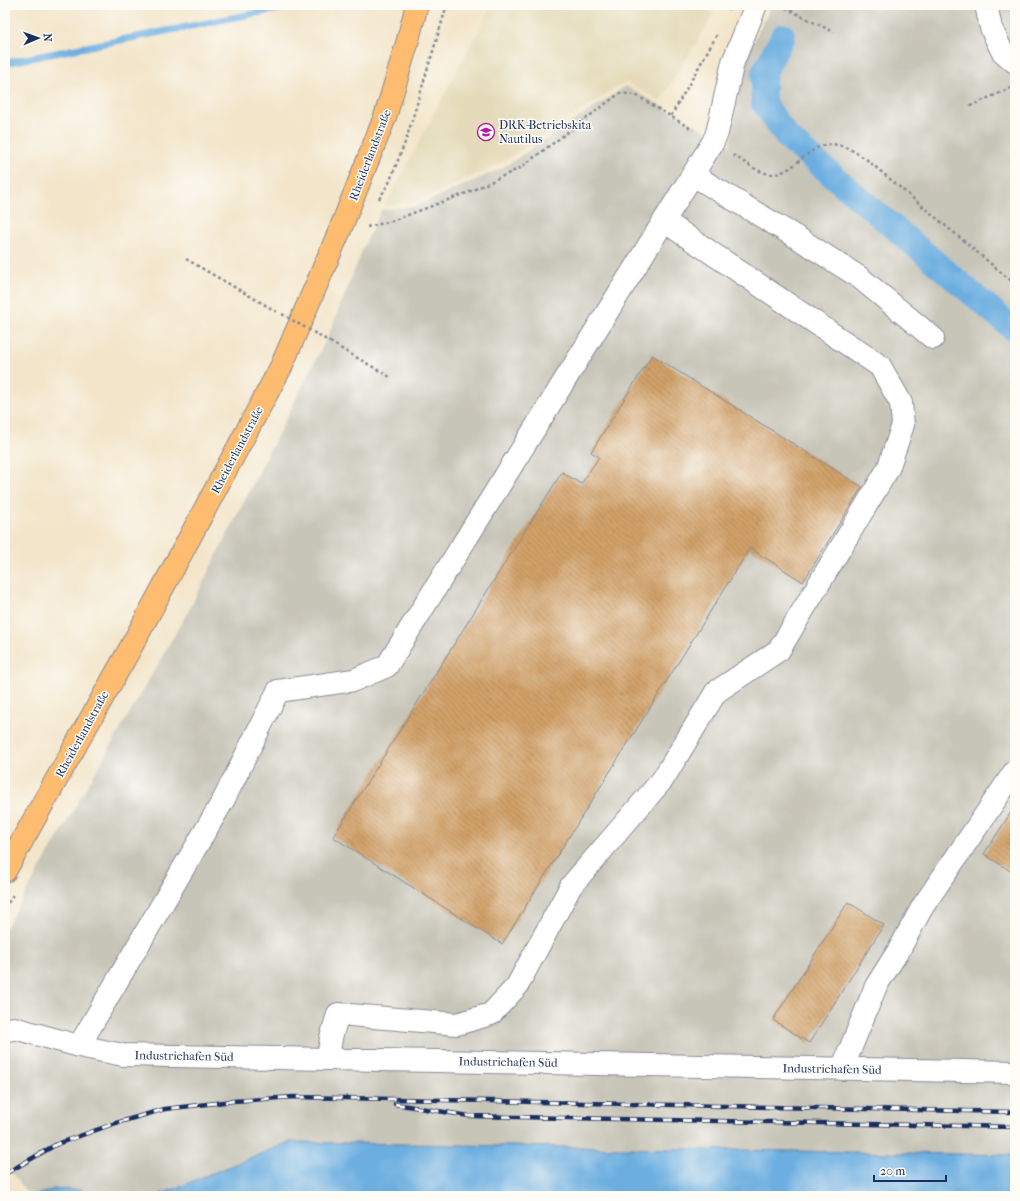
<svg xmlns="http://www.w3.org/2000/svg" width="1020" height="1201" font-family="'IM FELL French Canon',serif">
<defs>
<pattern id="building-back-hatch" width="6" height="6" patternUnits="userSpaceOnUse"><rect width="6" height="6" fill="#d1a068"/><path d="M-1 5l2 2M0 0l6 6M5-1l2 2" fill="none" stroke="#a98359"/></pattern>
</defs>
<rect width="100%" height="100%" fill="#fdfcf7"/>
<filter id="ink" filterUnits="userSpaceOnUse"><feTurbulence type="fractalNoise" baseFrequency=".025" numOctaves="2"/><feDisplacementMap in="SourceGraphic" scale="8" xChannelSelector="R" yChannelSelector="G"/><feConvolveMatrix kernelMatrix="1 2 1 2 8 2 1 2 1" color-interpolation-filters="sRGB"/></filter>
<filter id="wash" filterUnits="userSpaceOnUse"><feTurbulence type="fractalNoise" baseFrequency=".012" numOctaves="4" result="noise"/><feDisplacementMap in="SourceGraphic" scale="16" xChannelSelector="R" yChannelSelector="G"/><feGaussianBlur stdDeviation="0.9" result="paint"/><feColorMatrix in="noise" values="0 0 0 0 0 0 0 0 0 0 0 0 0 0 0 0 0 1.4 0 .05"/><feComposite in="paint" operator="in"/></filter>
<g filter="url(#wash)">
<rect width="100%" height="100%" fill="#f3e5ca"/>
<path fill="#e5dbba" d="M492 5H699L714 14 660 101 625 82 501 163 416 202 385 206Z"/>
<path fill="#c7c5b8" d="M772 5H1015V1155L290 1142 156 1196H95L81 1190 54 1189 34 1196H29L5 1163V929L189 610 329 334 364 246 381 210 416 206 503 168 626 86 730 145 743 62Z"/>
<path fill="#6caee0" stroke="#446e9f" d="M290 1142 1015 1155V1196H156Z
M54 1189 81 1190 95 1196H34Z"/>
<g fill="none" stroke-linecap="round" stroke-linejoin="round">
<path stroke="#6caee0" stroke-width="7" d="M5 63 297 5"/>
<path stroke="#6caee0" stroke-width="25" d="M783 36 764 72 763 102 787 137 1015 330"/>
</g>
<g id="blocks">
<path fill="url(#building-back-hatch)" d="M607 5H619L616 10Z
M652 355 862 487 803 582 750 548 502 944 333 837 562 472 581 484 599 457 591 452Z
M1015 806V874L984 854Z
M848 902 884 925 809 1043 773 1020Z"/>
</g>
</g>
<g filter="url(#ink)">
<use href="#blocks" fill-opacity="0" stroke="#878a94" stroke-width="1"/>
<g fill="none" stroke-linecap="round" stroke-linejoin="round">
<g stroke="#878a94" stroke-width="24">
<path id="minor" d="M986 5 991 28 1002 51 1015 62
M693 175 801 240 859 277 933 338
M5 1031 14 1028 79 1046 123 1055 1015 1072
M79 1046 224 799 278 691 354 680 387 666 713 142 717 133 733 62 756 5
M328 1059 331 1038 338 1014 457 1024 491 1014 517 986 571 886 663 779 716 692 779 650 888 469 903 425 901 403 880 366 664 221
M842 1069 876 986 900 948 923 906 1015 771"/>
</g>
<g stroke="#878a94" stroke-width="24">
<path id="major" d="M5 871 131 647 281 367 340 230 385 117 406 47 417 5"/>
</g>
<path stroke="#878a94" stroke-width="2.5" stroke-dasharray="3 3" stroke-linecap="butt" d="M723 5 730 10
M780 5 815 23 834 32
M970 106 1015 86
M671 116 718 33
M733 155C745 162 760 175 775 174 782 173 789 169 794 165 800 160 806 155 812 151 831 137 848 147 866 159L1015 284
M379 199 389 183 406 140 447 5
M367 227 392 221 469 192 520 168 620 93 636 95 693 130
M186 259 279 313
M330 342 390 377
M5 908 14 893"/>
<use href="#minor" stroke="#fff" stroke-width="22"/>
<use href="#major" stroke="#fdbc70" stroke-width="22"/>
<g stroke="#1b2f5e" stroke-width="4.5">
<path id="rail" d="M395 1104 469 1116 1015 1127
M5 1174 57 1144 116 1123 165 1109 233 1101 294 1097 1015 1112"/>
</g>
<use href="#rail" stroke="#fdfcf7" stroke-width="3" stroke-dasharray="9" stroke-linecap="butt"/>
<path stroke="#878a94" stroke-width="2.5" stroke-dasharray="3 3" stroke-linecap="butt" d="M282 314 330 342"/>
</g>
</g>
<defs>
<g id="school-ring" transform="scale(0.9)"><circle r="9.5" fill="#fdfcf7" stroke="#b5179e" stroke-width="1.5"/><path d="M0-5L7-2L0 1L-7-2ZM-4 1L0 2.5L4 1V4Q0 6-4 4Z" fill="#b5179e"/></g>
</defs>
<g fill-rule="evenodd">
<use href="#school-ring" x="486" y="132"/>
</g>
<g text-anchor="middle" dominant-baseline="central" stroke-width="3" stroke-linejoin="round" paint-order="stroke">
<g font-size="12" fill="#1b2f5e" stroke="#fdfcf7" text-anchor="start">
<text x="499" y="125">DRK-Betriebskita<tspan x="499" dy="14">Nautilus</tspan></text>
</g>
<g font-size="12" fill="#1b2f5e" stroke="#fdfcf7">
<text transform="translate(370 155) rotate(-69)">Rheiderlandstraße</text>
<text transform="translate(237 450) rotate(-62)">Rheiderlandstraße</text>
<text transform="translate(82 734) rotate(-61)">Rheiderlandstraße</text>
<text transform="translate(184 1056) rotate(1)">Industriehafen Süd</text>
<text transform="translate(508 1062) rotate(1)">Industriehafen Süd</text>
<text transform="translate(832 1069) rotate(1)">Industriehafen Süd</text>
</g>
</g>
<rect width="1020" height="1201" fill="none" stroke="#fdfcf7" stroke-width="20"/>
<g transform="translate(38 38) rotate(88)" stroke="#fdfcf7" stroke-width="3" paint-order="stroke">
<path d="M0-3L7 15L0 10L-7 15Z" fill="#1b2f5e"/>
<text y="-6" font-size="11" font-weight="bold" text-anchor="middle" fill="#1b2f5e">N</text>
</g>
<path d="M874 1175v6h72v-6" fill="none" stroke="#1b2f5e" stroke-width="2"/>
<text x="880" y="1175" font-size="12" fill="#1b2f5e" stroke="#fdfcf7" stroke-width="3" paint-order="stroke">20 m</text>
</svg>
